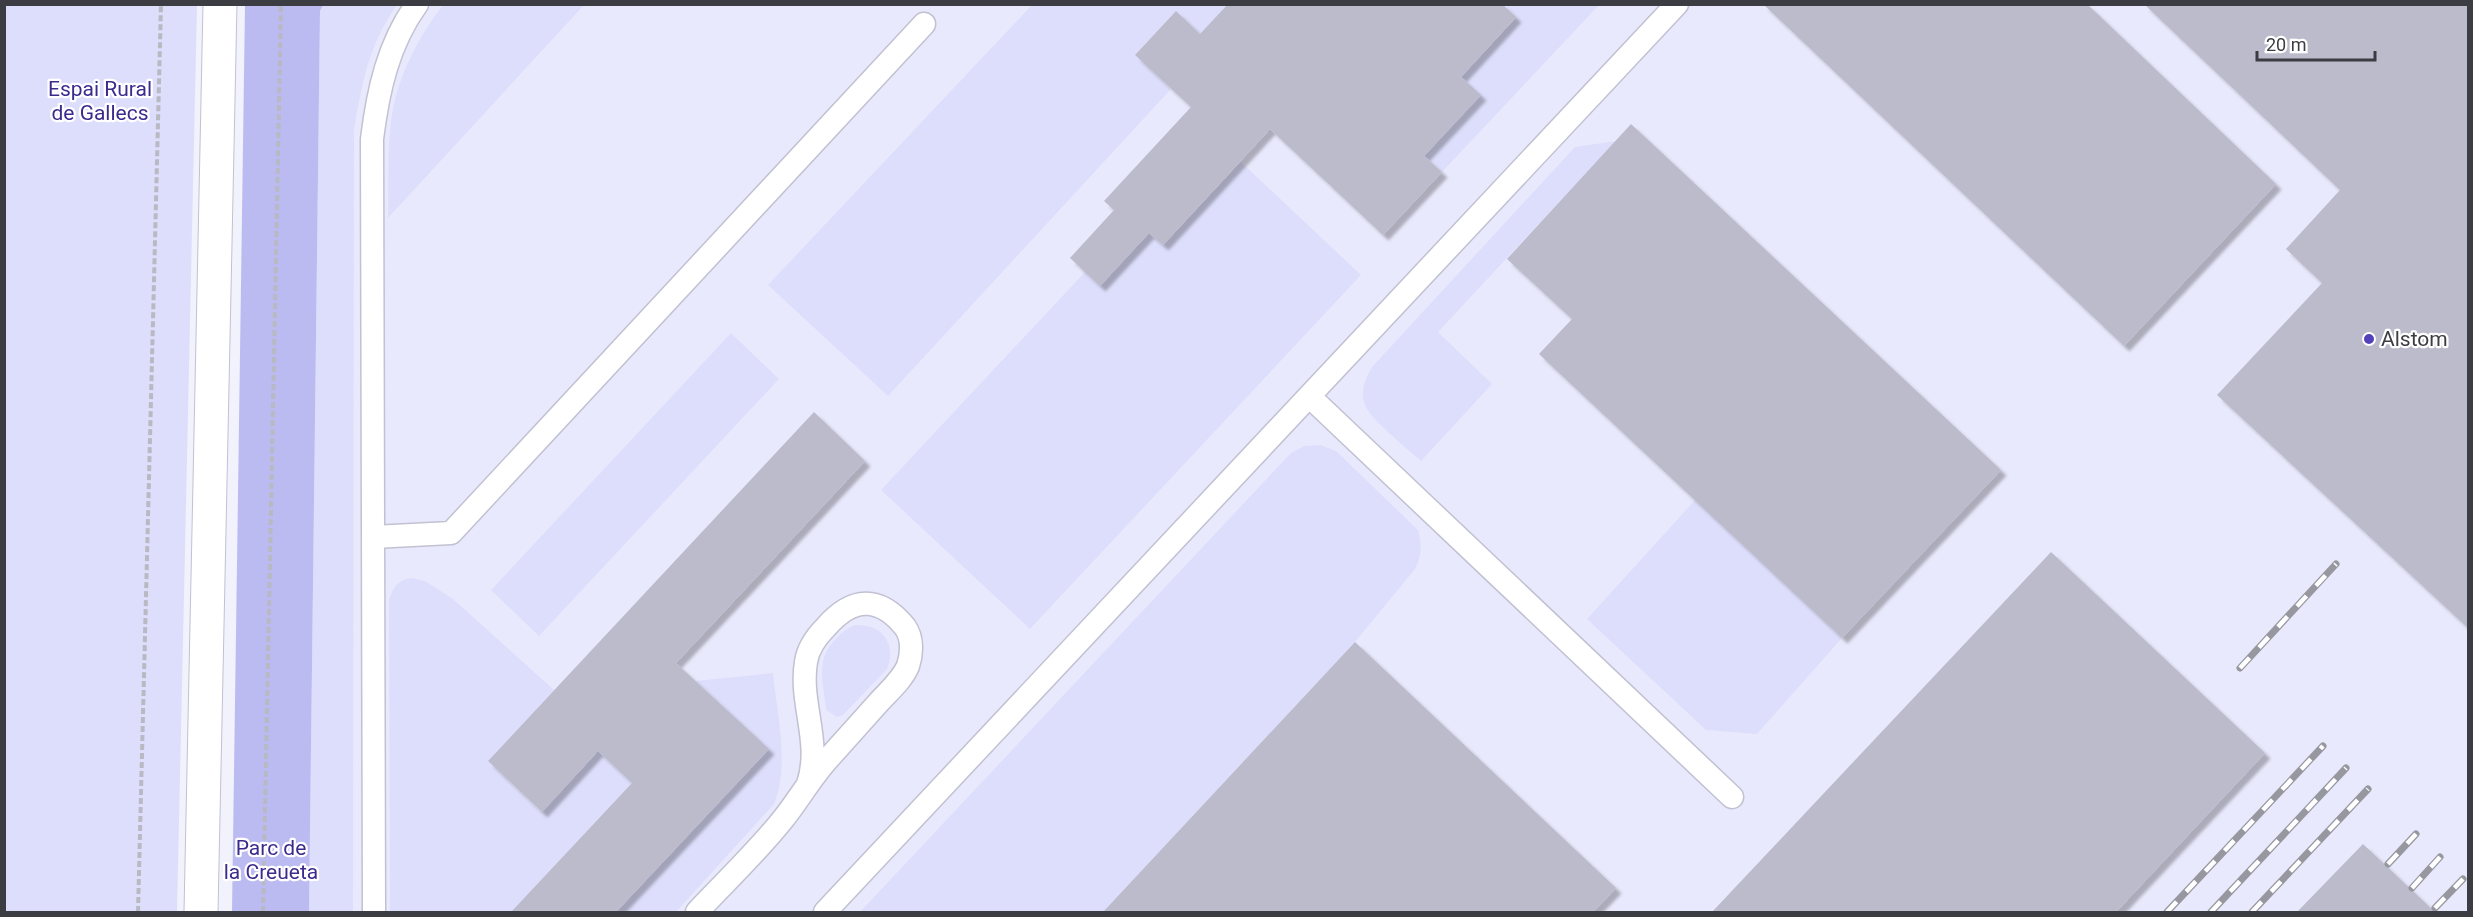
<svg xmlns="http://www.w3.org/2000/svg" width="2473" height="917" font-family="Roboto,sans-serif">
<defs>
<filter id="shadow"><feDropShadow dx="5.5" dy="5.5" stdDeviation="1.5" flood-color="#0004"/></filter>
</defs>
<rect width="100%" height="100%" fill="#f1f2fc"/>
<path fill="#e9e9fd" d="M323 5H2468V912H309Z"/>
<path fill="#dddefb" d="M5 4 197 5 177 912H5Z
M444 4 584 5 388 218C389 186 387 153 391 121 397 78 417 38 444 4Z
M323 5H397C369 44 362 83 354 130L353 912H309L320 11Z
M1032 5H1228L1200 34 1175 12 1135 55 1171 89 888 396 768 285Z
M1502 5H1599L1442 172 1424 156 1480 95 1461 77 1516 18Z
M1616 141 1438 332 1492 384 1421 461C1410 452 1399 442 1388 432 1364 410 1354 398 1372 367L1575 147Z
M1241 162 1361 275 1030 629 881 490 1085 272 1149 233 1163 245Z
M731 333 779 379 539 636 491 590Z
M1320 445 1336 451 1418 530C1422 546 1422 554 1415 569L1355 642 1103 912H860L1291 453 1304 446Z
M1696 499 1842 638 1757 734 1706 730 1587 619Z
M411 578 425 581 453 599 554 690 488 761 541 812 598 751 632 783 511 912H390L389 600C393 588 397 580 411 578Z
M855 625C882 624 897 643 887 669L843 715 837 717 826 710C824 684 815 663 833 642 840 634 845 629 855 625Z
M773 673C777 714 790 766 774 804L676 912H616L768 749 696 681Z"/>
<path fill="#bbbbf1" d="M245 5H323L320 11 309 912H232Z"/>
<path fill="#bbc" filter="url(#shadow)" d="M1228 4H1502L1516 17 1461 77 1481 95 1424 156 1442 172 1383 235 1270 129 1163 245 1149 233 1100 286 1070 258 1114 210 1104 201 1191 107 1135 55 1176 11 1200 34Z
M1763 4H2087L2276 184 2124 346Z
M2144 4H2468V628L2217 395 2322 283 2286 249 2340 190Z
M1631 124 2001 470 1842 638 1539 354 1572 319 1507 259Z
M814 412 865 461 676 663 769 749 616 912H511L632 783 598 751 542 812 488 761Z
M2051 552 2265 753 2116 912H1712Z
M1355 642 1616 888 1593 912H1103Z
M2363 844 2435 912H2297Z"/>
<g fill="none" stroke-linecap="round" stroke-linejoin="round">
<g stroke="#c1c1d2" stroke-width="25">
<path id="lane" d="M1309 396 1732 797
M373 537 451 533 924 24
M374 912 372 139C378 91 388 44 417 4
M697 912C726 881 758 851 784 818 799 799 811 778 827 760 845 740 862 721 879 702 889 691 902 680 908 666 912 654 913 638 905 627 879 595 852 597 826 627 816 637 808 648 806 662 799 703 822 742 808 784
M825 912 1677 4"/>
</g>
<g stroke="#c1c1d2" stroke-width="35">
<path id="secondary" d="M201 912 220 4"/>
</g>
<path stroke="#b8b9c2" stroke-width="4" stroke-dasharray="6 3" stroke-linecap="butt" d="M138 912 161 4
M263 912 281 4"/>
<use href="#lane" stroke="#fff" stroke-width="22"/>
<use href="#secondary" stroke="#fff" stroke-width="33"/>
<g stroke="#96979f" stroke-width="7">
<path id="rail" d="M2240 668 2336 564
M2388 864 2416 834
M2412 888 2440 857
M2435 908 2463 879
M2167 912 2323 746
M2211 912 2346 768
M2252 912 2368 789"/>
</g>
<use href="#rail" stroke="#fff" stroke-width="4.5" stroke-dasharray="14" stroke-linecap="butt"/>
</g>
<circle fill="#5441b9" stroke="#fff" stroke-width="2" cx="2369" cy="339" r="6"/>
<g text-anchor="middle" dominant-baseline="central" stroke-width="4.5" stroke-linejoin="round" paint-order="stroke">
<g font-size="21" fill="#3c2b8d" stroke="#fff">
<text x="100" y="89">Espai Rural<tspan x="100" dy="24">de Gallecs</tspan></text>
<text x="271" y="848">Parc de<tspan x="271" dy="24">la Creueta</tspan></text>
</g>
<g font-size="21" fill="#3c3c43" stroke="#fff" text-anchor="start">
<text x="2381" y="339">Alstom</text>
</g>
</g>
<rect width="2473" height="917" fill="none" stroke="#3c3c43" stroke-width="12"/>
<path d="M2257 51v9h118v-9" fill="none" stroke="#3c3c43" stroke-width="3"/>
<text x="2266" y="51" font-size="18" fill="#3c3c43" stroke="#ffffff" stroke-width="4.5" paint-order="stroke">20 m</text>
</svg>
